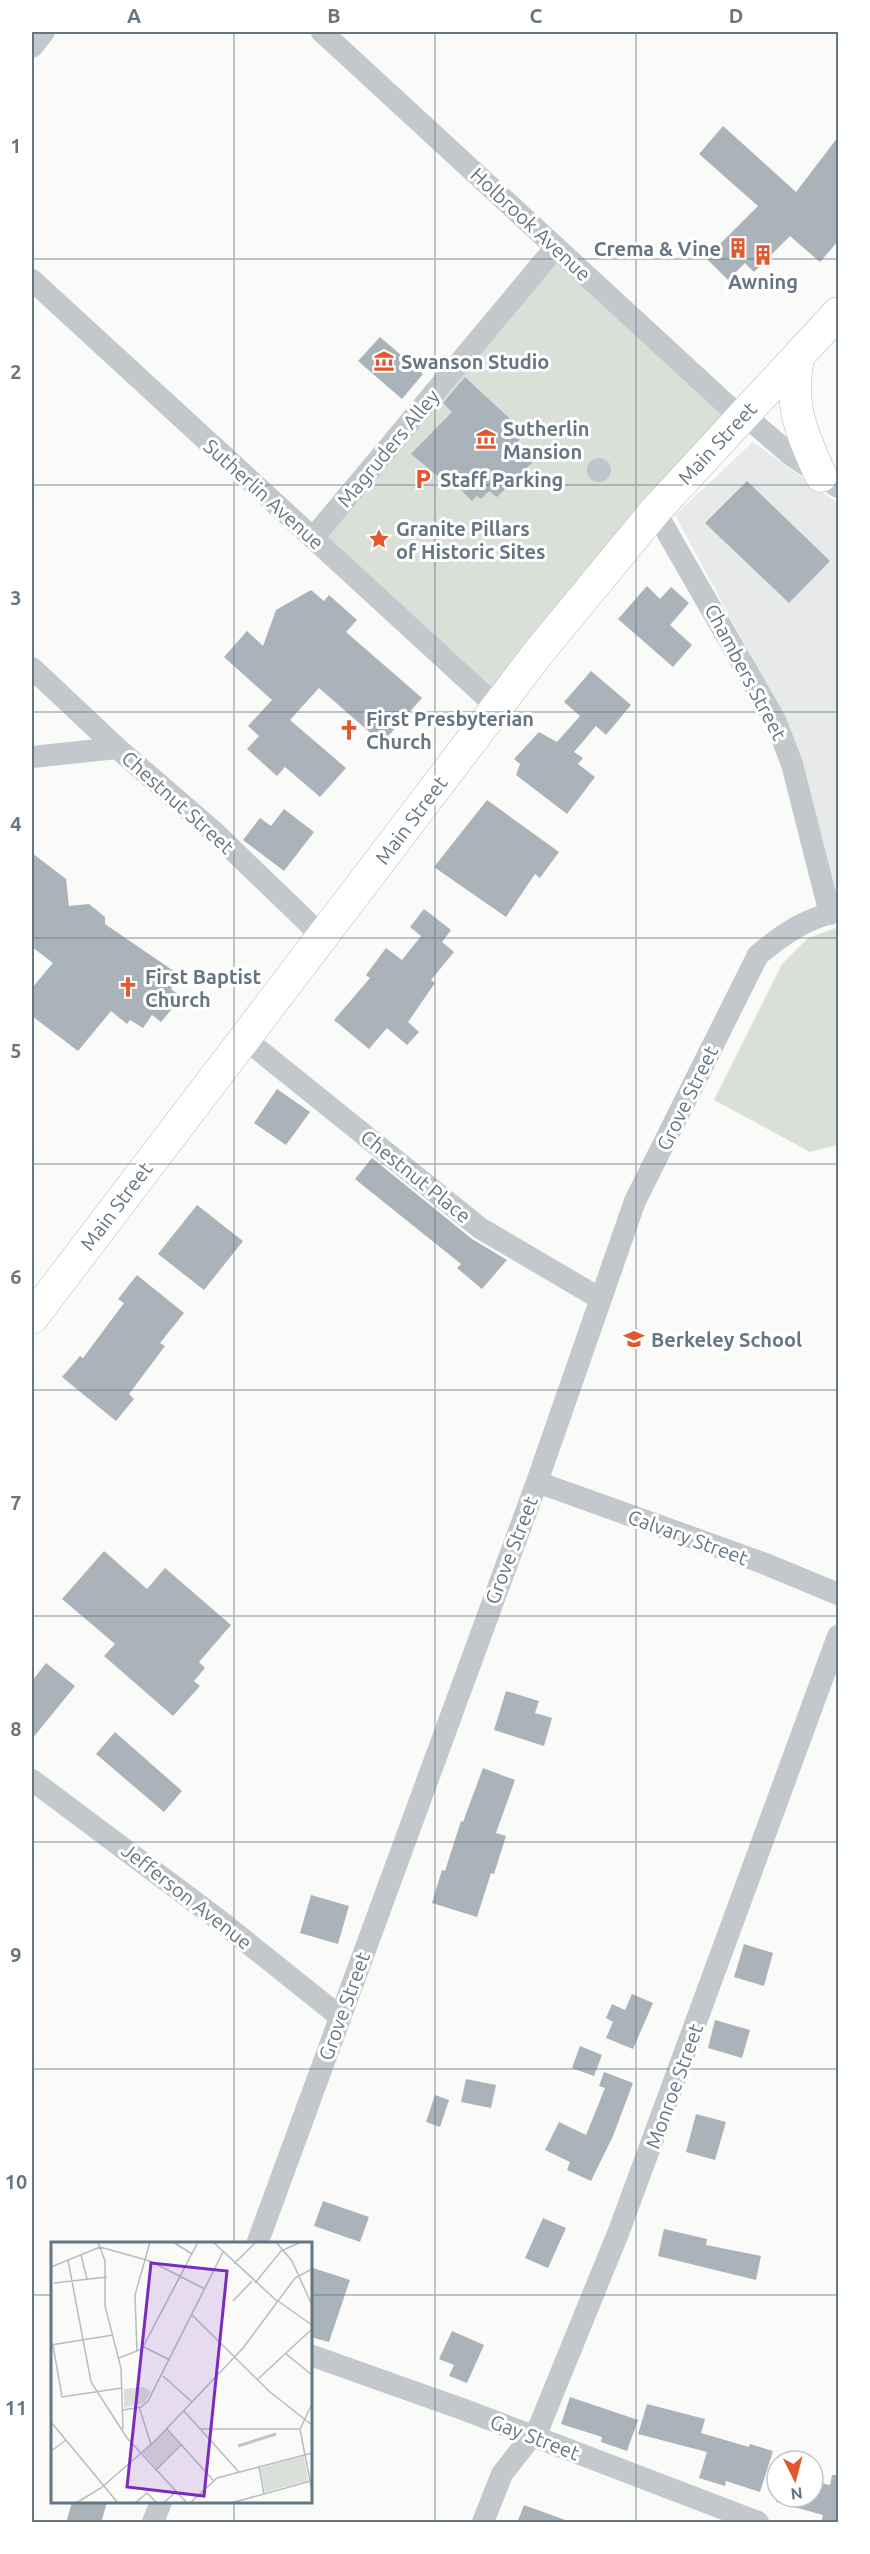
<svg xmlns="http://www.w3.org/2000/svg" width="870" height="2554" font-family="Ubuntu,sans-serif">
<rect width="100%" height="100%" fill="#fafaf8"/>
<path fill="#e8e9e9" d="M753 442 838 503V904L750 654 675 515Z"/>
<path fill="#dadfd7" d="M556 247 740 417 497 707 313 538Z
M838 927V1145L810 1152 714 1100 782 964 808 938Z"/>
<path fill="#bbc7cb" d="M587 470a12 12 0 1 1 24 0a12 12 0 1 1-24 0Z"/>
<path fill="#aab3b9" d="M723 126 796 192 838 137V241L820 262 790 236 754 272 745 263 728 280 706 258 758 206 699 154Z
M380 337 423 374 402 399 358 361Z
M465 377 525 433 515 445 533 462 497 497 489 491 481 499 477 496 472 501 451 480 447 484 411 454 452 412 443 403Z
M747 481 830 561 789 603 705 523Z
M647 586 660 599 671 587 689 603 670 625 692 645 673 667 618 619Z
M311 590 324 601 329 595 357 620 346 632 422 698 382 743 319 688 290 720 346 768 320 797 285 767 277 776 247 749 259 736 248 726 272 700 224 657 247 631 263 646 276 610Z
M591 671 631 705 606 735 596 726 574 752 583 758 578 764 595 777 567 814 516 775 520 764 514 759 539 732 557 742 580 716 564 702Z
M487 800 559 852 540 878 535 874 506 917 434 867Z
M284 809 314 832 284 871 243 840 260 818 271 826Z
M32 853 66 879 69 906 89 904 105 917V924L181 976 171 989 182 997 161 1022 152 1015 143 1028 130 1020 127 1024 111 1011 78 1051 32 1016V988L53 963 32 947Z
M424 909 451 930 442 942 454 952 431 980 435 983 408 1022 419 1032 407 1045 387 1028 369 1049 334 1020 370 978 366 975 386 948 402 960 421 936 410 927Z
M277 1089 310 1112 286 1145 254 1123Z
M372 1158 472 1239 507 1260 482 1289 457 1268 461 1264 355 1179Z
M197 1205 243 1241 204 1290 158 1254Z
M137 1275 184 1313 160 1343 165 1346 129 1394 134 1399 116 1421 62 1377 80 1356 83 1358 124 1303 118 1299Z
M104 1551 147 1589 165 1568 231 1625 199 1662 205 1668 194 1681 200 1686 173 1716 104 1656 115 1644 62 1599Z
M46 1663 75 1686 32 1739V1681Z
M506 1691 539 1701 535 1713 552 1718 544 1746 494 1730Z
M115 1732 182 1791 164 1812 96 1754Z
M483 1768 515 1780 496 1833 506 1836 494 1874 491 1873 477 1917 432 1903 442 1870 445 1871 461 1821 463 1822Z
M311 1895 349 1906 338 1944 300 1933Z
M744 1944 773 1953 764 1986 734 1977Z
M632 1994 653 2003 633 2049 606 2038 613 2022 606 2018 612 2004 625 2010Z
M715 2020 750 2030 742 2058 708 2048Z
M580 2046 602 2055 594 2076 572 2068Z
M604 2072 633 2083 613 2136 591 2181 567 2170 570 2162 545 2150 559 2122 586 2135 605 2088 599 2086Z
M466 2079 496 2085 491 2108 461 2102Z
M435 2095 449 2100 440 2127 426 2122Z
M696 2114 726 2122 715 2160 686 2152Z
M323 2201 369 2217 360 2242 314 2226Z
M543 2218 566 2228 548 2268 525 2258Z
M664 2229 707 2239 706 2245 761 2256 756 2280 658 2256Z
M310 2267 350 2280 329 2342 310 2337Z
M452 2331 484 2345 467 2383 449 2376 454 2365 439 2359Z
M570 2397 638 2420 627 2451 601 2442 602 2437 561 2424Z
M647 2404 705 2419 701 2433 749 2447 750 2444 773 2451 760 2492 726 2481 725 2486 699 2478 707 2452 638 2434Z
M832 2475H838V2523H821L823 2515 776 2502 777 2497H813V2481L830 2485Z
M72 2502H107L101 2523H66Z
M524 2505 568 2521V2523H517Z"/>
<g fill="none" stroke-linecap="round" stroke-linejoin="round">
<g stroke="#b3babf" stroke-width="33">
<path id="secondary" d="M798 357C789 407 801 431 821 476
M32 1318 538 653 655 511 838 313"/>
</g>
<path stroke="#c3c8cc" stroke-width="22" d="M322 32 740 417 756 425 791 455 838 487
M32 47 44 32
M32 280 497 707
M655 511 775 720 792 764 830 914
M313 538 556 247
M32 668 117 748 212 830 323 937
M32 757 117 748
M244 1038 480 1228 599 1298
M537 1482 763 1563 838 1594
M32 1780 219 1920 339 2016
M257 2244 537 1482 635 1201 758 955C782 935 807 917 838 912
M310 2355 465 2410 758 2522
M153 2522 161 2502
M483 2522 502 2474 539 2427 619 2231 838 1636"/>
<use href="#secondary" stroke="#fff" stroke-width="32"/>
</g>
<path fill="none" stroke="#657683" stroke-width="1.5" stroke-opacity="0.55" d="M234 32V2244M435 32V2522M636 32V2522M32 259H838M32 485H838M32 712H838M32 938H838M32 1164H838M32 1390H838M32 1616H838M32 1842H838M32 2069H838M32 2295H52M310 2295H838M234 2502V2522"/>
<defs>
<g id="building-bare" transform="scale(1.62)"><path d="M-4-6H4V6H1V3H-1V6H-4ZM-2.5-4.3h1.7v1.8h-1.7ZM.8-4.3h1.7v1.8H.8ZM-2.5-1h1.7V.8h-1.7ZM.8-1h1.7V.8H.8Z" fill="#e4572e" stroke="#fff" stroke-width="2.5" paint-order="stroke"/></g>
<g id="museum-bare" transform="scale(1.62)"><path d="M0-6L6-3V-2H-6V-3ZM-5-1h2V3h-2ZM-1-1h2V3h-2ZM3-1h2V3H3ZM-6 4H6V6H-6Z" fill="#e4572e" stroke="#fff" stroke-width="2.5" paint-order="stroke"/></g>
<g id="parking-bare" transform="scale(1.62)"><path d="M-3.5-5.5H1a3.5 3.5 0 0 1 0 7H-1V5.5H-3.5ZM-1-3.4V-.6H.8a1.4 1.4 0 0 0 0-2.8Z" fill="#e4572e" stroke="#fff" stroke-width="2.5" paint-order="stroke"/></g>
<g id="sight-bare" transform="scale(1.62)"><path d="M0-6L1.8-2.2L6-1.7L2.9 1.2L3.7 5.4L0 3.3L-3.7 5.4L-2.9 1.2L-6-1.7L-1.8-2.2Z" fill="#e4572e" stroke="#fff" stroke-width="2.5" paint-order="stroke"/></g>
<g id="church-bare" transform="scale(1.62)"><path d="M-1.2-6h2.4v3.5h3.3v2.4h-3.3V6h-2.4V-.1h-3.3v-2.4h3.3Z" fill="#e4572e" stroke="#fff" stroke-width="2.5" paint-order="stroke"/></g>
<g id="school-bare" transform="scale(1.62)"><path d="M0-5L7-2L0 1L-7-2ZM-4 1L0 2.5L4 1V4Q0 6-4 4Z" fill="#e4572e" stroke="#fff" stroke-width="2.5" paint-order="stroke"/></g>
</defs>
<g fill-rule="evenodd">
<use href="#building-bare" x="738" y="248"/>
<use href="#building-bare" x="763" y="255"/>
<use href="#museum-bare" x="384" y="361"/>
<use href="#museum-bare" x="486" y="439"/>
<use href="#parking-bare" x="423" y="479"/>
<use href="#sight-bare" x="379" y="539"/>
<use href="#church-bare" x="349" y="730"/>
<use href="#church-bare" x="128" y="987"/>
<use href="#school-bare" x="634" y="1339"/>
</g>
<g text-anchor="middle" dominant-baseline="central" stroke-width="6" stroke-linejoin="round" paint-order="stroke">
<g font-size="20" fill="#657683" stroke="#fff">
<text transform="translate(531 224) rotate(43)">Holbrook Avenue</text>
<text transform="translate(717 443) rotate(-47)">Main Street</text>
<text transform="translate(388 448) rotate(-50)">Magruders Alley</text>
<text transform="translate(264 494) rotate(42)">Sutherlin Avenue</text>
<text transform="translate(746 672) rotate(62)">Chambers Street</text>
<text transform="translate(178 802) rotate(42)">Chestnut Street</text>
<text transform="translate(411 820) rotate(-53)">Main Street</text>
<text transform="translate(687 1098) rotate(-64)">Grove Street</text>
<text transform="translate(416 1176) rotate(39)">Chestnut Place</text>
<text transform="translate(116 1206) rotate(-53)">Main Street</text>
<text transform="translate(688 1537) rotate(20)">Calvary Street</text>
<text transform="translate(511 1550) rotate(-69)">Grove Street</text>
<text transform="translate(187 1896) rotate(38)">Jefferson Avenue</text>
<text transform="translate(344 2006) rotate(-70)">Grove Street</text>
<text transform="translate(674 2086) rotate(-70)">Monroe Street</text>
<text transform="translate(535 2437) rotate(21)">Gay Street</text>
</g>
<g font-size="20" font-weight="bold" fill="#657683" stroke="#fff" text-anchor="start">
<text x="721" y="248" text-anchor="end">Crema &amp; Vine</text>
<text x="763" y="281" text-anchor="middle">Awning</text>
<text x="401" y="361">Swanson Studio</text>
<text x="503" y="428">Sutherlin<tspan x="503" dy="23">Mansion</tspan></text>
<text x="440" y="479">Staff Parking</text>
<text x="396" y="528">Granite Pillars<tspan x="396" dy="23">of Historic Sites</tspan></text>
<text x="366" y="718">First Presbyterian<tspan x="366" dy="23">Church</tspan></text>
<text x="145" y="976">First Baptist<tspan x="145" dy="23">Church</tspan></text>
<text x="651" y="1339">Berkeley School</text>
</g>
</g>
<g transform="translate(51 2242)">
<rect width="261" height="261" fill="#fafaf8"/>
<path d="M92 145 100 150 93 161 73 166V147ZM115 187 130 203 106 227 91 210ZM253 214 257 239 214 250 209 226Z" fill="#dadfd7"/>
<path fill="none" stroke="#bbc7cb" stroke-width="3" d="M187 204 225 192"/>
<path fill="none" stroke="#b5bdc2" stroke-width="1.5" d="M47 0 54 19V64L70 126 72 187M122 0 141 12M162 0 226 59M225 0 241 19 261 63M30 13 36 37M17 18 40 140 76 196 136 261M183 22 205 0M0 25 49 5 99 19 154 47M0 30V68M3 41 56 35M204 41 230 9 250 0M182 59 201 39M227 59 261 83M141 73 219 150 261 183M0 103 62 93M2 103 11 155 71 146M93 105 119 118M86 109 84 53 99 0M234 111 261 133M68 116 91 107 147 0M112 134 141 160M207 137 261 87M261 162 249 187 261 249M88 165 100 202M72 168 90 165 97 159 172 10M133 169 188 230M0 180 67 261M116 187 162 238M149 187H249M0 209 15 198M208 225 213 252M106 227 130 203M25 261 50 246 105 198 192 106 244 36 261 27M84 261 96 251 106 261M112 261 126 249M139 261 166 236 261 211M180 261 260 239"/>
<path fill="#7b2cbf" fill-opacity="0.15" stroke="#7b2cbf" stroke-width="3" d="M100 21 176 29 153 254 76 245Z"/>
<rect width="261" height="261" fill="none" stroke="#657683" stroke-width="3"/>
</g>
<rect width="870" height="2554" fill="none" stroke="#ffffff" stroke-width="66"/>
<g transform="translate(795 2479) rotate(174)"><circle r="28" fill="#ffffff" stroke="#c1c8cd" stroke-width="1.5"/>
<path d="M0-4.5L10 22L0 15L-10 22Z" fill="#e4572e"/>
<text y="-9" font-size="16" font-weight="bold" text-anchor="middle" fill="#657683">N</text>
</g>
<rect x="33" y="33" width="804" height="2488" fill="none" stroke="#657683" stroke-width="2"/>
<g font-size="20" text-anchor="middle" font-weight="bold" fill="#657683">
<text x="134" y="23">A</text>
<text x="334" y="23">B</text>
<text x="536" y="23">C</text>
<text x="736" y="23">D</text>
<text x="16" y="153">1</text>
<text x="16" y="379">2</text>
<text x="16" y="605">3</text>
<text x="16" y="831">4</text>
<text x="16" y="1058">5</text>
<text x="16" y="1284">6</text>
<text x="16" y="1510">7</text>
<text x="16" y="1736">8</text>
<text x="16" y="1962">9</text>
<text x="16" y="2189">10</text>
<text x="16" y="2415">11</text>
</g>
</svg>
